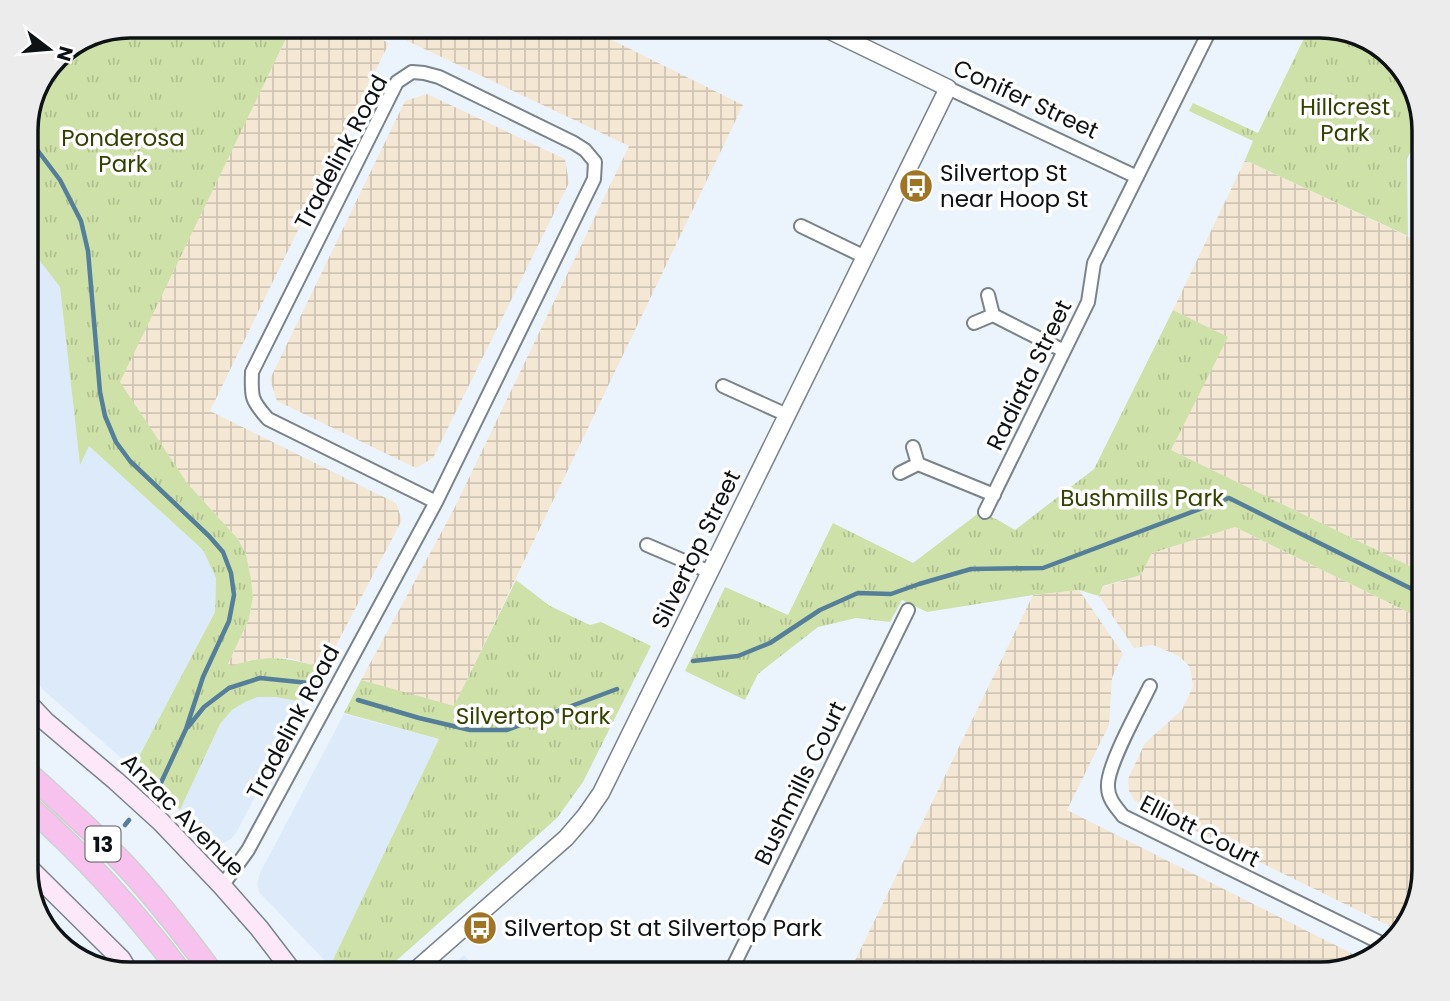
<svg xmlns="http://www.w3.org/2000/svg" width="1450" height="1001" font-family="Poppins,sans-serif">
<defs>
<pattern id="industrial-grid" width="8" height="8" patternUnits="userSpaceOnUse" patternTransform="scale(1.75)"><rect width="8" height="8" fill="#f4e7d3"/><path d="M0 4h8M4 0v8" fill="none" stroke="#d0c5b4"/></pattern>
<pattern id="grass-tufts" width="24" height="20" patternUnits="userSpaceOnUse" patternTransform="scale(1.75)"><rect width="24" height="20" fill="#cee1a8"/><path d="M3 7l-1-3M5 7V3M7 7l1-3M15 17l-1-3M17 17v-4M19 17l1-3" fill="none" stroke="#b0c090"/></pattern>
</defs>
<rect width="100%" height="100%" fill="#ebf4fd"/>
<path fill="#dceafa" d="M26 243 60 287 80 464 89 446 203 550 216 578 215 612 133 768 43 690 26 664Z
M258 697H276L297 701 307 699 236 833 231 839 224 843 217 842 180 810 220 724 232 710 245 702Z
M344 714 439 739 330 966 259 892 257 884 260 873Z
M36 909 91 962 72 957 40 922Z
M464 955 481 975H441Z"/>
<path fill="url(#industrial-grid)" d="M292 26H353L389 43 210 411 396 503 402 520 324 668 288 658 250 660 232 667 228 664 249 619 253 597 251 579 246 554 238 539 187 483 119 382Z
M390 26H584L743 105 454 707 361 680 454 509 629 146 393 34Z
M427 94 565 159 569 183 433 458 416 468 277 401 270 379 405 101Z
M1245 160 1424 244V573L1171 450 1227 337 1173 310Z
M1235 527 1424 620V871L1406 929 1402 932 1135 801 1129 791 1128 779 1145 743 1182 710 1193 686 1190 667 1179 656 1153 645 1134 648 1099 596 1103 587 1141 575 1152 553Z
M1079 590 1123 654 1112 678 1109 725 1067 810 1369 962 1319 975H848L1033 595Z"/>
<path fill="url(#grass-tufts)" d="M131 26H292L120 382 187 483 238 539 246 554 251 579 253 597 249 619 228 664 232 666C269 653 287 658 324 668L325 677 314 698 297 701 276 697H258L245 702 232 710 220 724 180 810 133 768 215 612 216 578 203 550 89 446 80 465 60 287 26 243V124L57 57Z
M1310 26H1319L1378 44 1413 84 1423 125 1407 159 1408 236 1245 160 1253 141 1189 111 1193 103 1258 133Z
M1173 310 1228 337 1171 450 1424 573V620L1235 527 1152 553 1141 575 1103 586 1099 596 1079 590 1033 595 927 612 902 600 890 622 856 618 818 627 758 674 745 700 685 671 725 587 788 615 833 523 913 563 980 512 998 520 1015 530 1094 469Z
M516 580 550 606 590 625 601 622 651 646 583 782 557 818 388 968 374 975H337L330 966 439 739 344 713 361 680 454 706Z"/>
<path fill="#cee1a8" d="M196 83 216 93 202 120 182 110Z"/>
<g fill="none" stroke-linecap="round" stroke-linejoin="round">
<path stroke="#557e99" stroke-width="4.5" d="M26 135 60 180 81 221 88 251 100 392 105 416 116 442 130 461 209 536 223 552 231 573 234 595 229 621 203 677 186 729 159 787
M693 661 738 656 770 643 820 610 858 593 891 594 919 584 971 569 1043 568 1229 498 1424 595
M358 700 419 718 470 730H507L617 689
M188 727 204 707 229 688 260 678 309 683
M125 825 129 820"/>
<g stroke="#7a828a" stroke-width="16">
<path id="minor" d="M948 88 1137 177
M801 226 865 257
M993 315 1064 351
M974 323 993 315 988 295
M723 386 787 415
M918 464 994 495
M900 473 918 464 913 447
M985 512 1088 302 1094 263 1212 26
M647 545 710 572
M1150 686C1140 707 1106 767 1108 787 1108 799 1116 807 1123 816L1387 946
M222 886 248 850 436 502 594 179 595 162 585 150 574 143 439 77 424 73 412 72 397 82 252 372C251 397 251 400 268 419L436 502
M729 975 908 610"/>
</g>
<g stroke="#7a828a" stroke-width="19">
<path id="tertiary" d="M410 975 566 838 585 816 601 793 948 88 820 26"/>
</g>
<g stroke="#7a828a" stroke-width="21">
<path id="secondary" d="M26 701 45 721 116 781 161 822 222 886 259 928 295 975
M26 865 121 959 130 974"/>
</g>
<g stroke="#cfd0d0" stroke-width="24">
<path id="trunk" d="M26 771C60 802 94 832 125 865 157 899 186 937 214 975
M26 804C85 856 136 913 183 975"/>
</g>
<use href="#minor" stroke="#fff" stroke-width="12"/>
<use href="#tertiary" stroke="#fff" stroke-width="16"/>
<use href="#secondary" stroke="#fce8f8" stroke-width="18"/>
<use href="#trunk" stroke="#f8c2ee" stroke-width="21"/>
</g>
<defs>
<g id="bus-disc" transform="scale(1.75)"><circle r="9.5" fill="#9f7424" stroke="#fff"/><path d="M-5-6H5V4H4V6H2V4H-2V6H-4V4H-5ZM-3.5-4V0h7V-4ZM-3.5 1.2v1.5H-2V1.2ZM2 1.2v1.5H3.5V1.2Z" fill="#fff"/></g>
</defs>
<g fill-rule="evenodd">
<use href="#bus-disc" x="916" y="186"/>
<use href="#bus-disc" x="480" y="928"/>
</g>
<g text-anchor="middle" dominant-baseline="central" stroke-width="7" stroke-linejoin="round" paint-order="stroke">
<rect fill="#fff" stroke="#57595b" stroke-width="2" x="85.5" y="826.5" width="35" height="35" rx="5"/>
<g font-size="21" font-weight="bold" fill="#0f1215">
<text x="103" y="844">13</text>
</g>
<g font-size="23" fill="#0f1215" stroke="#fff">
<text transform="translate(1026 99) rotate(25)">Conifer Street</text>
<text transform="translate(341 152) rotate(-62)">Tradelink Road</text>
<text transform="translate(1029 375) rotate(-64)">Radiata Street</text>
<text transform="translate(696 549) rotate(-64)">Silvertop Street</text>
<text transform="translate(293 722) rotate(-62)">Tradelink Road</text>
<text transform="translate(800 783) rotate(-64)">Bushmills Court</text>
<text transform="translate(183 815) rotate(45)">Anzac Avenue</text>
<text transform="translate(1200 831) rotate(27)">Elliott Court</text>
</g>
<g font-size="23" fill="#334200" stroke="#fff">
<text x="1345" y="107">Hillcrest<tspan x="1345" dy="26">Park</tspan></text>
<text x="123" y="138">Ponderosa<tspan x="123" dy="26">Park</tspan></text>
<text x="1142" y="498">Bushmills Park</text>
<text x="533" y="716">Silvertop Park</text>
</g>
<g font-size="23" fill="#0f1215" stroke="#fff" text-anchor="start">
<text x="940" y="173">Silvertop St<tspan x="940" dy="26">near Hoop St</tspan></text>
<text x="504" y="928">Silvertop St at Silvertop Park</text>
</g>
</g>
<path d="M0 0H1450V1001H0ZM130 38H1320A92 92 0 0 1 1412 130V870A92 92 0 0 1 1320 962H130A92 92 0 0 1 38 870V130A92 92 0 0 1 130 38Z" fill="#ececec" fill-rule="evenodd"/>
<path fill="none" stroke="#0f1215" stroke-width="3.5" d="M130 38H1320A92 92 0 0 1 1412 130V870A92 92 0 0 1 1320 962H130A92 92 0 0 1 38 870V130A92 92 0 0 1 130 38Z"/>
<g transform="translate(49 49) rotate(106)" stroke="#ffffff" stroke-width="5" paint-order="stroke">
<path d="M0-5L12 26L0 18L-12 26Z" fill="#0f1215"/>
<text y="-10" font-size="19" font-weight="bold" text-anchor="middle" fill="#0f1215">N</text>
</g>
</svg>
